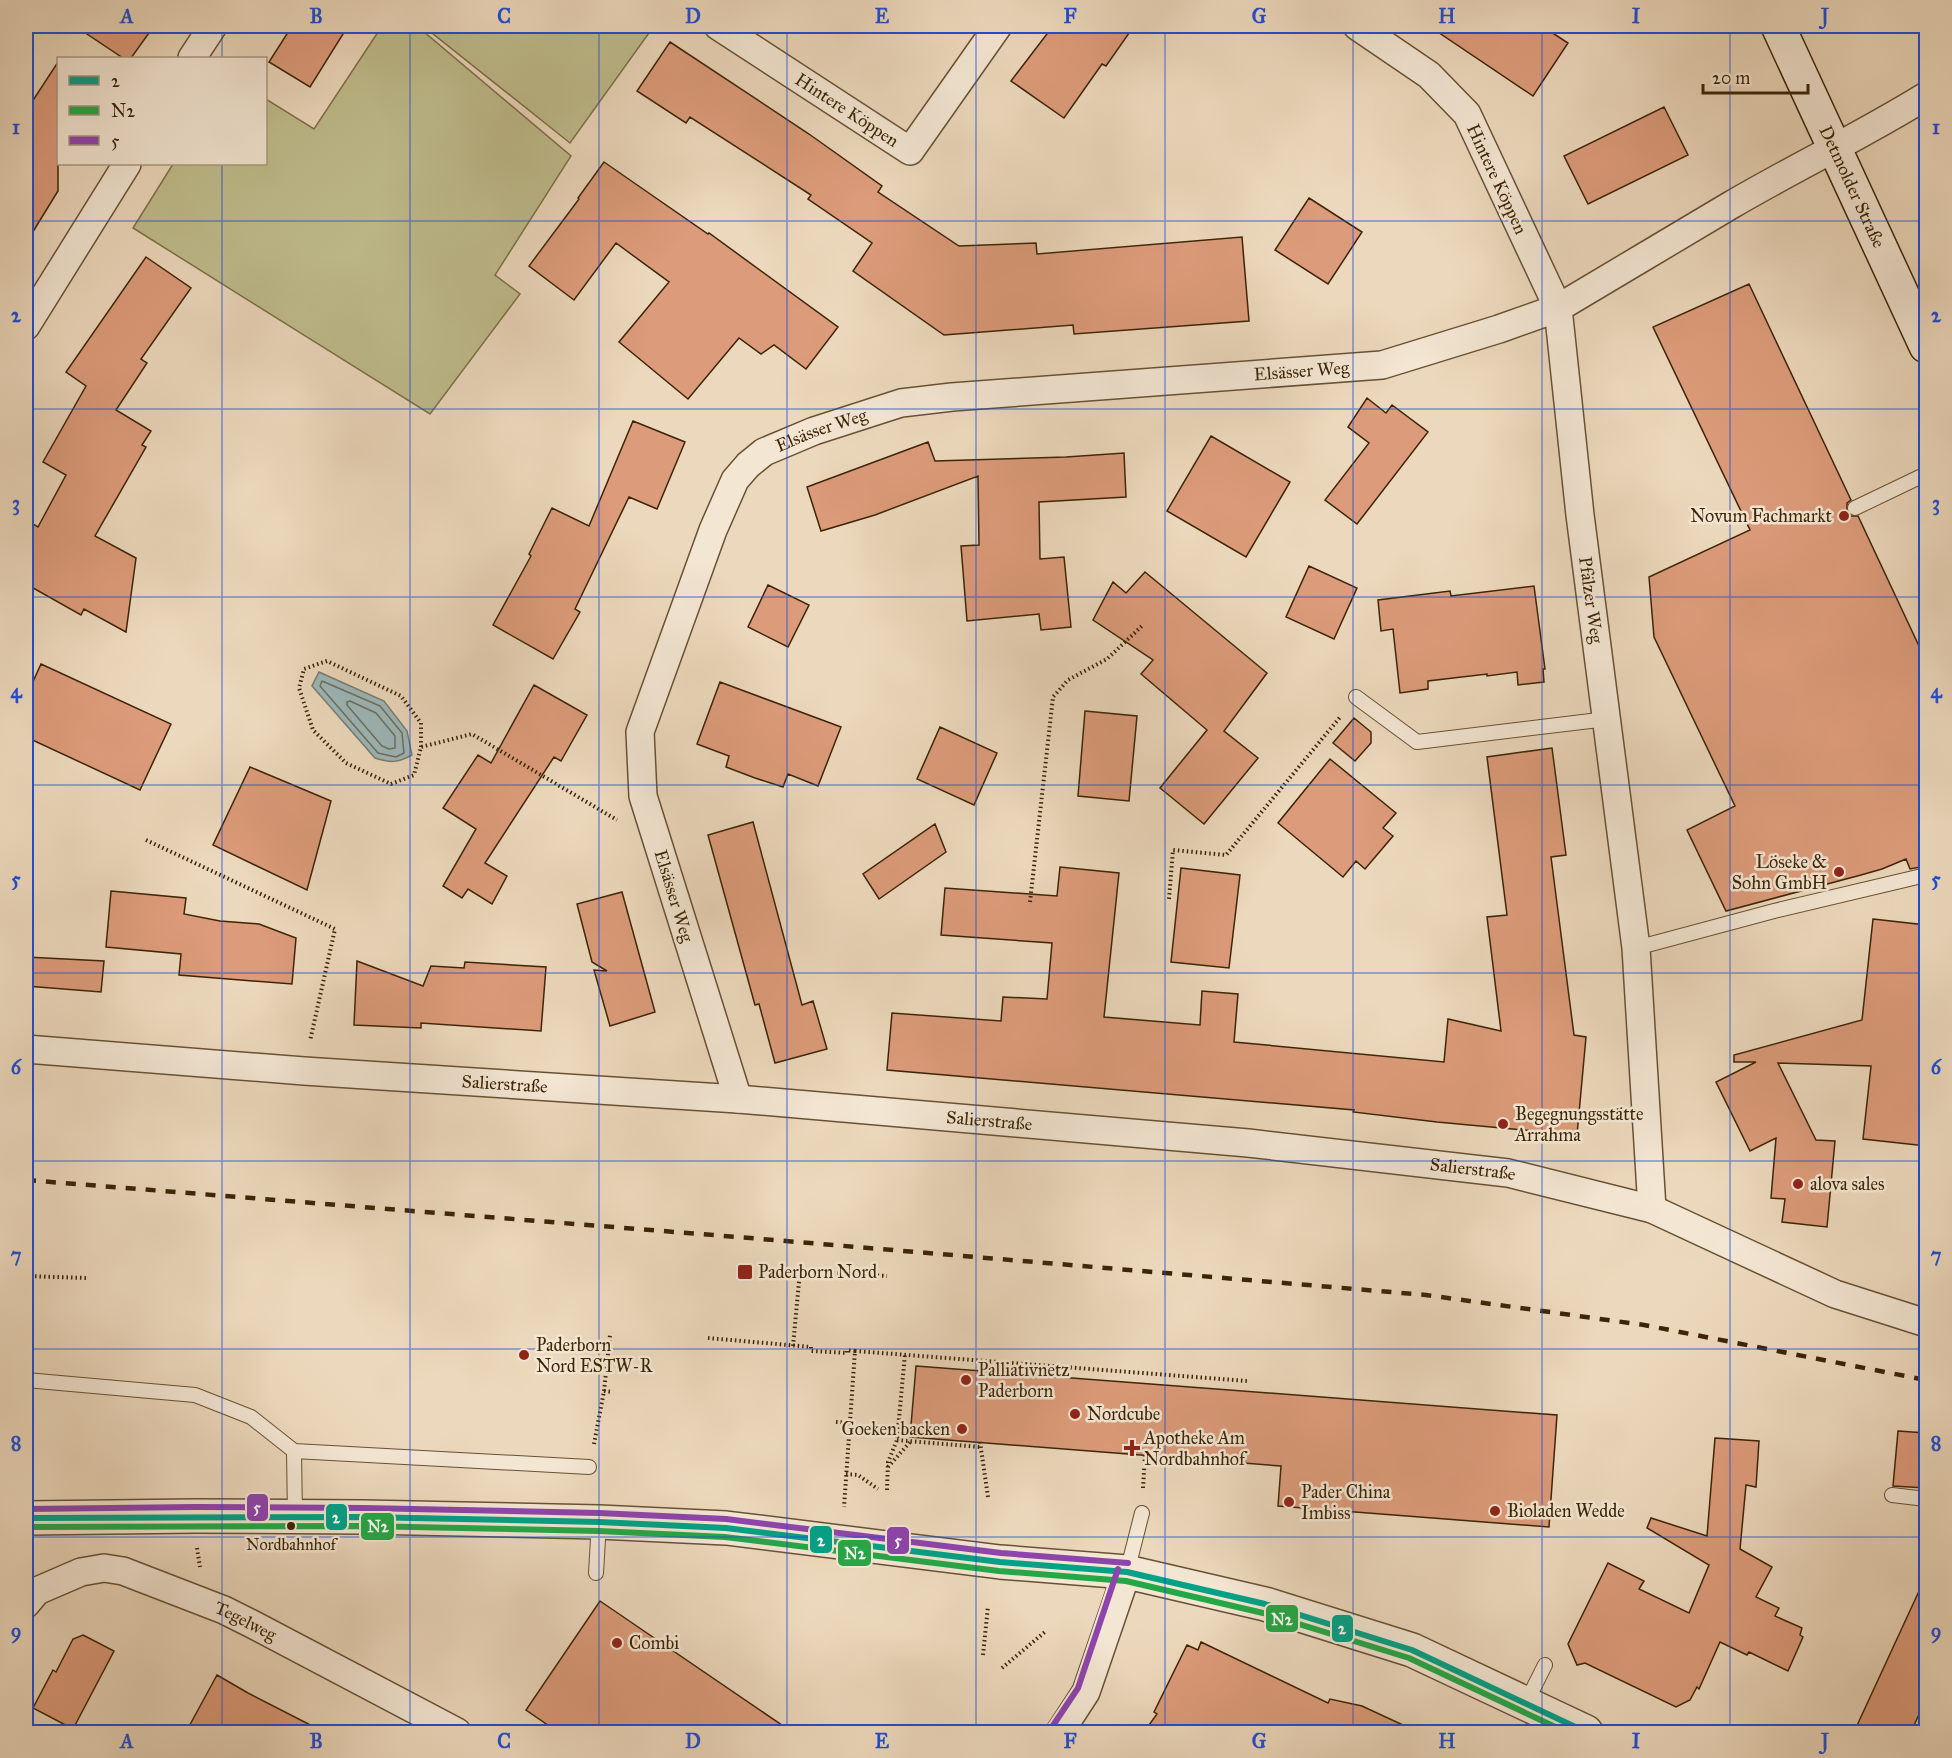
<svg xmlns="http://www.w3.org/2000/svg" width="1952" height="1758" font-family="'IM FELL Great Primer',serif">
<rect width="100%" height="100%" fill="#ecd8bc"/>
<filter id="stains"><feTurbulence type="fractalNoise" baseFrequency=".00333" numOctaves="4"/><feColorMatrix values="0 0 0 0 .2 0 0 0 0 .09 0 0 0 0 .02 0 0 0 .5 -.17"/></filter>
<radialGradient id="worn" r=".72"><stop offset=".6" stop-color="#630" stop-opacity="0"/><stop offset="1" stop-color="#630" stop-opacity=".3"/></radialGradient>
<path fill="#bfbc8c" stroke="#7e7048" stroke-width="1.5" d="M382 26H417L571 156 495 275 520 294 430 414 133 228 173 164H266V99L314 129Z
M437 26H654L570 143 432 33Z"/>
<path fill="#9cb8ba" stroke="#767d72" stroke-width="1.5" d="M319 672 384 701 407 731 412 755C398 763 390 763 375 758L312 686Z"/>
<g fill="none" stroke-linecap="round" stroke-linejoin="round">
<path stroke="#6c6e60" stroke-width="1.5" d="M322 681 380 706 402 733 404 753 396 757 378 753 320 686Z
M350 701 376 713 395 736V748L389 749 382 746 347 705V702Z"/>
</g>
<path fill="#dc9b7a" stroke="#3c2405" stroke-width="1.5" d="M75 26H154L131 58H123Z
M292 26H348L310 87 269 62Z
M1053 26H1134L1106 66 1102 64 1064 118 1011 81Z
M1429 26H1542L1568 43 1533 96Z
M670 42 809 134 882 186 878 192 959 246 1036 243 1037 254 1242 237 1249 321 1074 334 1073 325 944 335 853 271 872 243 808 199 811 195 690 117 686 123 637 91Z
M58 62V191L26 243V111Z
M1664 107 1688 155 1588 204 1564 156Z
M604 162 708 234 709 233 838 327 806 369 774 345 761 354 739 338 688 399 619 342 669 282 616 243 574 300 529 266 579 199 578 198Z
M1309 198 1362 232 1328 284 1275 250Z
M146 257 191 288 141 359 147 363 116 410 151 431 142 445 146 447 95 536 136 558 126 632 84 609 81 615 26 584V520L38 527 66 475 43 462 86 386 66 372Z
M1749 284 1851 500 1847 503V511L1850 516H1858L1926 661V866L1910 869 1906 859 1882 869 1861 875 1726 911 1687 830 1735 806 1654 637 1649 577 1750 530 1653 327Z
M1367 398 1386 413 1392 405 1428 432 1357 524 1325 500 1369 443 1348 427Z
M633 421 685 442 657 509 629 497 575 609 580 612 553 659 493 625 531 556 529 554 552 508 589 526Z
M1211 436 1290 482 1246 557 1167 511Z
M928 442 935 461 1066 457 1124 453 1126 497 1039 502 1040 559 1064 557 1071 627 1041 630 1039 614 967 621 961 546 979 545 978 476 875 515 821 531 807 487Z
M1309 566 1357 588 1334 639 1286 617Z
M1145 572 1267 673 1224 731 1258 758 1204 824 1160 788 1207 730 1141 674 1153 660 1093 620 1113 582 1126 593Z
M768 585 809 605 788 647 748 627Z
M1534 586 1545 669H1543L1544 682 1518 685 1517 672 1487 676V674L1428 681V689L1400 693 1393 629 1381 631 1378 600 1450 591 1451 596Z
M41 664 171 724 140 790 26 737V697Z
M720 682 841 727 818 786 788 774 783 787 755 778 726 767 729 756 697 744Z
M534 685 587 715 561 761 554 757 485 863 507 876 492 904 468 889 462 898 443 886 476 829 443 808 478 755 491 763Z
M1085 711 1137 716 1129 801 1078 796Z
M1354 718 1371 732V743L1355 761 1333 743Z
M940 727 997 753 974 805 917 779Z
M1552 748 1566 855 1551 857 1574 1035 1586 1037 1577 1135 1437 1122 1353 1112 1354 1110 887 1070 892 1013 1001 1021 1003 997 1047 999 1052 943 941 935 945 888 1057 896 1060 867 1119 873 1104 1017 1200 1025 1202 991 1238 994 1234 1042 1444 1062 1448 1019 1501 1031 1487 917 1507 915 1487 757Z
M1330 759 1396 813 1383 828 1393 836 1365 869 1356 861 1343 877 1278 823Z
M250 767 331 801 307 890 213 845Z
M753 822 802 1005 813 1001 827 1049 775 1063 759 1004 755 1005 708 835Z
M935 824 946 852 879 899 863 874Z
M1181 868 1240 875 1229 968 1171 962Z
M111 891 186 898 184 914 220 921 259 924 296 938 292 984 179 975 181 954 106 947Z
M622 892 655 1012 610 1026 594 970 607 971 592 962 577 904Z
M1873 919 1926 925V1146L1863 1139 1871 1066 1778 1063 1816 1140 1835 1141 1827 1227 1782 1222 1785 1199 1771 1198 1776 1138 1750 1151 1716 1082 1756 1062H1734V1055L1862 1020Z
M26 957 104 961 101 992 26 986Z
M357 961 423 986 431 966 464 968 465 962 546 967 541 1031 421 1023V1028L354 1025Z
M916 1366 1557 1415 1549 1527 1278 1506 1281 1466 910 1437Z
M1898 1431 1926 1433V1488L1893 1486Z
M1715 1438 1759 1441 1756 1487 1746 1485 1740 1549 1772 1567 1756 1597 1779 1608 1775 1616 1802 1628 1800 1635 1803 1637 1788 1671 1749 1652 1747 1655 1720 1642 1699 1689 1697 1687 1690 1700 1676 1707 1585 1663 1577 1665 1568 1644 1608 1563 1644 1581 1639 1589 1689 1613 1709 1565 1647 1528 1651 1518 1707 1536Z
M1926 1576V1699L1911 1732H1854Z
M600 1601 792 1732H558L526 1710Z
M83 1635 114 1651 73 1729 33 1708 53 1670 56 1672 73 1639Z
M1201 1642 1328 1703 1330 1699 1362 1706 1418 1732H1144L1157 1714 1154 1712 1187 1645 1198 1650Z
M217 1675 248 1693 324 1732H186Z"/>
<g fill="none" stroke-linecap="round" stroke-linejoin="round">
<g stroke="#685133" stroke-width="16">
<path id="service" d="M1855 508 1926 474
M1356 697 1417 742 1607 719
M1636 948 1774 911 1926 875
M26 1380 195 1395 251 1417 294 1451 589 1467
M294 1451 295 1517
M1892 1495 1926 1499
M1127 1572 1142 1513
M596 1573 599 1522
M1526 1703 1545 1665"/>
</g>
<g stroke="#685133" stroke-width="30">
<g id="minor">
<path id="s1" d="M718 26 910 151 998 26"/>
<path d="M192 58 213 26"/>
<path d="M26 326 127 164"/>
<path id="s2" d="M26 1049 304 1071 738 1099 1248 1143 1508 1173 1652 1209 1835 1294 1926 1323"/>
<path id="s3" d="M738 1099 643 796 640 732 713 530 735 480 748 465 764 452 814 431 901 403 952 397 1382 365 1499 329 1558 308 1467 114 1429 75 1357 26"/>
<path d="M1652 1209 1636 948 1580 515 1558 308C1616 274 1673 239 1731 205 1796 167 1863 135 1926 96"/>
<path id="s4" d="M26 1604 37 1591 81 1572 104 1568 123 1571 224 1610 252 1624 457 1732"/>
<path d="M1060 1732 1086 1692 1127 1572"/>
</g>
</g>
<g stroke="#685133" stroke-width="36">
<path id="tertiary" d="M26 1518 195 1516 364 1517 599 1522 726 1528 1000 1562 1127 1572 1265 1604 1412 1650 1586 1732"/>
</g>
<g stroke="#3c2405" stroke-width="36">
<g id="secondary">
<path id="s5" d="M1778 26 1926 346"/>
</g>
</g>
<path stroke="#3c2405" stroke-width="4" stroke-dasharray="1.5 3" stroke-linecap="butt" d="M421 747V723L401 696 327 661 304 669 299 688 313 730 346 763 391 784 414 775 421 747 472 734 617 820
M146 840 335 929 310 1041
M1169 899 1173 850 1226 855 1341 716
M1030 902 1053 697 1068 680 1107 659 1143 625
M26 1276 86 1278
M708 1338 811 1347V1351L847 1353V1350L855 1351 844 1507
M793 1346 800 1271 887 1276
M855 1351 1247 1381
M604 1391 612 1392
M836 1422 851 1423
M897 1440 980 1447
M980 1442 988 1497
M594 1444 604 1391 610 1335
M888 1467 911 1441
M846 1474 858 1475 878 1489
M1143 1488 1145 1455
M887 1490 888 1462 897 1440 905 1354
M197 1548 200 1567
M983 1655 988 1606
M1002 1668 1046 1631"/>
<use href="#service" stroke="#f3e6d3" stroke-width="14"/>
<use href="#minor" stroke="#f3e6d3" stroke-width="27"/>
<use href="#tertiary" stroke="#f3e6d3" stroke-width="33"/>
<use href="#secondary" stroke="#f3e6d3" stroke-width="33"/>
<path stroke="#3c2405" stroke-width="4.5" stroke-dasharray="10 10" stroke-linecap="butt" d="M26 1180 750 1238 1426 1295 1644 1325 1926 1380"/>
<g stroke="#f3e6d3" stroke-width="10">
<path id="bus-1" d="M26 1518 364 1517 599 1522 726 1528 1000 1562 1127 1572 1265 1604 1412 1650 1586 1732"/>
</g>
<g stroke="#f3e6d3" stroke-width="10">
<path id="bus-2" d="M26 1527 364 1526 599 1531 725 1537 999 1571 1126 1581 1263 1613 1409 1658 1566 1732"/>
</g>
<g stroke="#f3e6d3" stroke-width="10">
<path id="bus-3" d="M26 1509 195 1507 364 1508 599 1513 726 1519 1001 1553 1128 1563
M1052 1727 1078 1688 1118 1569"/>
</g>
<use href="#bus-1" stroke="#03a187" stroke-width="6"/>
<use href="#bus-2" stroke="#24a847" stroke-width="6"/>
<use href="#bus-3" stroke="#8e44ad" stroke-width="6"/>
</g>
<path fill="none" stroke="#1d4ed8" stroke-width="1.5" stroke-opacity="0.55" d="M222 26V58M410 26V1732M599 26V1732M787 26V1732M976 26V1732M1165 26V1732M1353 26V1732M1542 26V1732M1730 26V1732M222 164V1732M26 221H1926M26 409H1926M26 597H1926M26 785H1926M26 973H1926M26 1161H1926M26 1349H1926M26 1537H1926"/>
<g fill="#8f2418" stroke="#f3e6d3" stroke-width="2">
<circle cx="1844" cy="516" r="6"/>
<circle cx="1839" cy="872" r="6"/>
<circle cx="1503" cy="1124" r="6"/>
<circle cx="1798" cy="1184" r="6"/>
<rect x="737" y="1264" width="16" height="16" rx="3"/>
<circle cx="524" cy="1355" r="6"/>
<circle cx="966" cy="1380" r="6"/>
<circle cx="1075" cy="1414" r="6"/>
<circle cx="962" cy="1429" r="6"/>
<path d="M1129 1439h6v6h6v6h-6v6h-6v-6h-6v-6h6z"/>
<circle cx="1289" cy="1502" r="6"/>
<circle cx="1495" cy="1511" r="6"/>
<circle cx="617" cy="1643" r="6"/>
</g>
<circle fill="#3c2405" stroke="#f3e6d3" stroke-width="2" cx="291" cy="1526" r="5"/>
<g text-anchor="middle" dominant-baseline="central" stroke-width="5" stroke-linejoin="round" paint-order="stroke">
<g font-size="16" fill="#3c2405" stroke="#f3e6d3">
<text x="291" y="1544">Nordbahnhof</text>
</g>
<g font-size="18" fill="#3c2405" stroke="#f3e6d3">
<text stroke="none"><textPath href="#s1" startOffset="154">Hintere Köppen</textPath></text>
<text transform="translate(1497 179) rotate(65)">Hintere Köppen</text>
<text stroke="none"><textPath href="#s5" startOffset="177">Detmolder Straße</textPath></text>
<text stroke="none"><textPath href="#s3" startOffset="1239">Elsässer Weg</textPath></text>
<text stroke="none"><textPath href="#s3" startOffset="753">Elsässer Weg</textPath></text>
<text transform="translate(1591 600) rotate(82)">Pfälzer Weg</text>
<text transform="translate(674 896) rotate(73)">Elsässer Weg</text>
<text stroke="none"><textPath href="#s2" startOffset="480">Salierstraße</textPath></text>
<text stroke="none"><textPath href="#s2" startOffset="966">Salierstraße</textPath></text>
<text stroke="none"><textPath href="#s2" startOffset="1452">Salierstraße</textPath></text>
<text stroke="none"><textPath href="#s4" startOffset="240">Tegelweg</textPath></text>
</g>
<g font-size="18" fill="#3c2405" stroke="#f3e6d3" text-anchor="start">
<text x="1832" y="516" text-anchor="end">Novum Fachmarkt</text>
<text x="1827" y="862" text-anchor="end">Löseke &amp;<tspan x="1827" dy="21">Sohn GmbH</tspan></text>
<text x="1515" y="1114">Begegnungsstätte<tspan x="1515" dy="21">Arrahma</tspan></text>
<text x="1810" y="1184">alova sales</text>
<text x="758" y="1272">Paderborn Nord</text>
<text x="536" y="1345">Paderborn<tspan x="536" dy="21">Nord ESTW-R</tspan></text>
<text x="978" y="1370">Palliativnetz<tspan x="978" dy="21">Paderborn</tspan></text>
<text x="1087" y="1414">Nordcube</text>
<text x="950" y="1429" text-anchor="end">Goeken backen</text>
<text x="1144" y="1438">Apotheke Am<tspan x="1144" dy="21">Nordbahnhof</tspan></text>
<text x="1301" y="1492">Pader China<tspan x="1301" dy="21">Imbiss</tspan></text>
<text x="1507" y="1511">Bioladen Wedde</text>
<text x="629" y="1643">Combi</text>
</g>
</g>
<g stroke="#f3e6d3" stroke-width="2">
<rect x="246" y="1493" width="23" height="29" rx="6" fill="#8e44ad"/>
<rect x="325" y="1503" width="23" height="28" rx="6" fill="#03a187"/>
<rect x="360" y="1512" width="35" height="29" rx="6" fill="#24a847"/>
<rect x="809" y="1525" width="24" height="29" rx="6" fill="#03a187"/>
<rect x="886" y="1526" width="24" height="29" rx="6" fill="#8e44ad"/>
<rect x="837" y="1539" width="35" height="28" rx="6" fill="#24a847"/>
<rect x="1265" y="1604" width="34" height="29" rx="6" fill="#24a847"/>
<rect x="1331" y="1614" width="23" height="29" rx="6" fill="#03a187"/>
</g>
<g font-size="16" text-anchor="middle" font-weight="bold" fill="#fff">
<text x="257" y="1513">5</text>
<text x="336" y="1523">2</text>
<text x="378" y="1532">N2</text>
<text x="821" y="1546">2</text>
<text x="898" y="1546">5</text>
<text x="855" y="1559">N2</text>
<text x="1282" y="1625">N2</text>
<text x="1342" y="1634">2</text>
</g>
<rect width="1952" height="1758" fill="none" stroke="#ecd8bc" stroke-width="66"/>
<rect x="57" y="57" width="210" height="108" fill="#f3e6d3" stroke="#aa9881" stroke-width="1.5"/>
<rect x="69" y="76" width="30" height="9" fill="#03a187" stroke="#aa9881" stroke-width="1.5"/>
<text x="111" y="87" font-size="18" fill="#3c2405">2</text>
<rect x="69" y="106" width="30" height="9" fill="#24a847" stroke="#aa9881" stroke-width="1.5"/>
<text x="111" y="117" font-size="18" fill="#3c2405">N2</text>
<rect x="69" y="136" width="30" height="9" fill="#8e44ad" stroke="#aa9881" stroke-width="1.5"/>
<text x="111" y="147" font-size="18" fill="#3c2405">5</text>
<path d="M1703 84v9h105v-9" fill="none" stroke="#3c2405" stroke-width="3"/>
<text x="1712" y="84" font-size="18" fill="#3c2405" stroke="#f3e6d3" stroke-width="4.5" paint-order="stroke">20 m</text>
<rect x="33" y="33" width="1886" height="1692" fill="none" stroke="#1d4ed8" stroke-width="2"/>
<g font-size="20" text-anchor="middle" font-weight="bold" fill="#1d4ed8">
<text x="127" y="23">A</text>
<text x="316" y="23">B</text>
<text x="504" y="23">C</text>
<text x="693" y="23">D</text>
<text x="882" y="23">E</text>
<text x="1070" y="23">F</text>
<text x="1259" y="23">G</text>
<text x="1447" y="23">H</text>
<text x="1636" y="23">I</text>
<text x="1825" y="23">J</text>
<text x="16" y="134">1</text>
<text x="1936" y="134">1</text>
<text x="16" y="322">2</text>
<text x="1936" y="322">2</text>
<text x="16" y="510">3</text>
<text x="1936" y="510">3</text>
<text x="16" y="698">4</text>
<text x="1936" y="698">4</text>
<text x="16" y="886">5</text>
<text x="1936" y="886">5</text>
<text x="16" y="1074">6</text>
<text x="1936" y="1074">6</text>
<text x="16" y="1262">7</text>
<text x="1936" y="1262">7</text>
<text x="16" y="1450">8</text>
<text x="1936" y="1450">8</text>
<text x="16" y="1638">9</text>
<text x="1936" y="1638">9</text>
<text x="127" y="1748">A</text>
<text x="316" y="1748">B</text>
<text x="504" y="1748">C</text>
<text x="693" y="1748">D</text>
<text x="882" y="1748">E</text>
<text x="1070" y="1748">F</text>
<text x="1259" y="1748">G</text>
<text x="1447" y="1748">H</text>
<text x="1636" y="1748">I</text>
<text x="1825" y="1748">J</text>
</g>
<rect width="100%" height="100%" filter="url(#stains)"/>
<rect width="100%" height="100%" fill="url(#worn)"/>
</svg>
